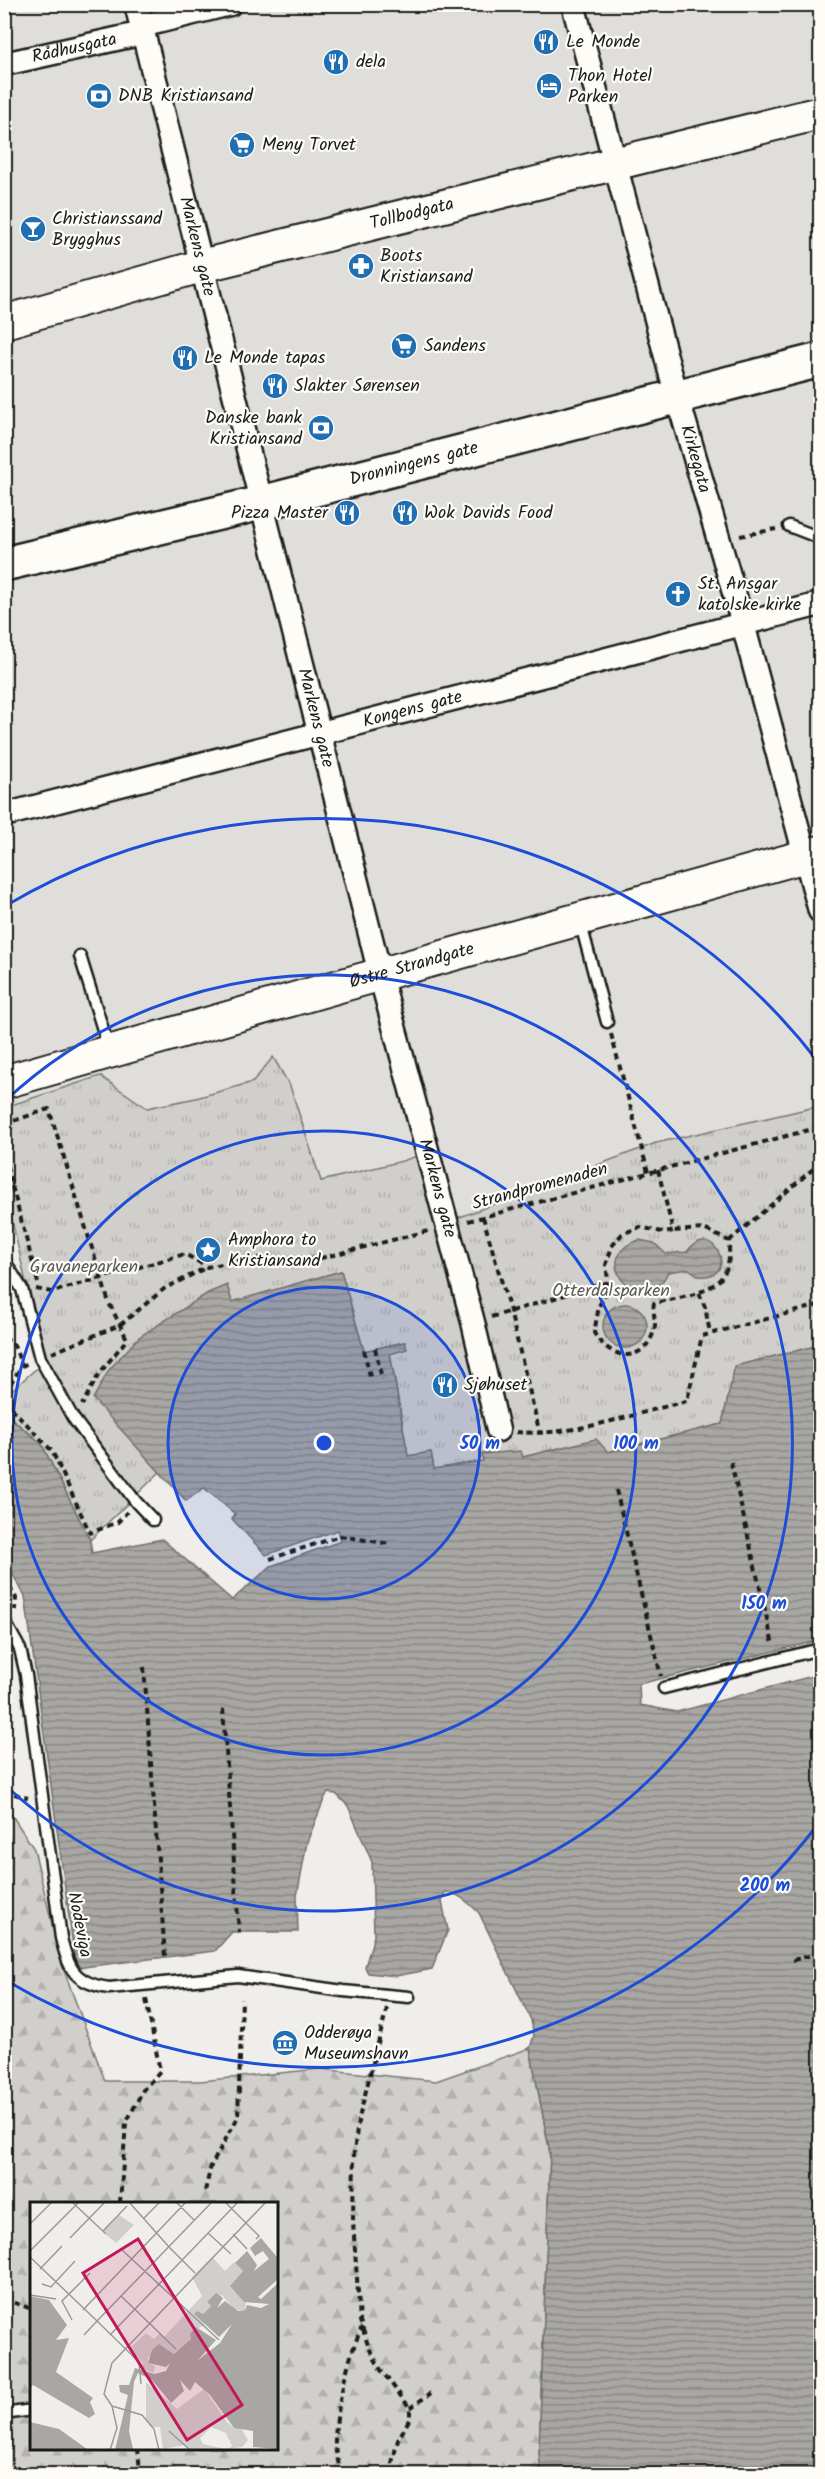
<svg xmlns="http://www.w3.org/2000/svg" width="825" height="2479" font-family="Kalam,sans-serif">
<defs>
<pattern id="forest-firs" width="22" height="20" patternUnits="userSpaceOnUse" patternTransform="scale(1.5)"><rect width="22" height="20" fill="#d0cfcc"/><path d="M5 1l3.5 6h-7zM16 11l3.5 6h-7z" fill="#b2b1af"/></pattern>
<pattern id="park-tufts" width="24" height="20" patternUnits="userSpaceOnUse" patternTransform="scale(1.5)"><rect width="24" height="20" fill="#d0cfcc"/><path d="M3 7l-1-3M5 7V3M7 7l1-3M15 17l-1-3M17 17v-4M19 17l1-3" fill="none" stroke="#b2b1af"/></pattern>
<pattern id="water-rules" width="6" height="5" patternUnits="userSpaceOnUse" patternTransform="scale(1.5)"><rect width="6" height="5" fill="#a8a7a3"/><path d="M0 2.5h6" fill="none" stroke="#888784"/></pattern>
</defs>
<rect width="100%" height="100%" fill="#f0eeea"/>
<filter id="ink" filterUnits="userSpaceOnUse"><feTurbulence type="fractalNoise" baseFrequency=".0167" numOctaves="2"/><feDisplacementMap in="SourceGraphic" scale="12" xChannelSelector="R" yChannelSelector="G"/><feConvolveMatrix kernelMatrix="1 2 1 2 8 2 1 2 1" color-interpolation-filters="sRGB"/></filter>
<g filter="url(#ink)">
<path fill="#e0deda" d="M5 5H820V1106L656 1143 444 1223 426 1153 321 1181 290 1086 253 1082 196 1098 146 1108 100 1076 5 1107Z"/>
<path fill="url(#forest-firs)" stroke="#767674" stroke-width="1.5" fill-rule="evenodd" d="M4 1803 34 1849 62 1965 105 2081H200L320 2069 436 2081 530 2048 550 2153 539 2451 541 2474H5ZM32 2203H276V2448H32Z"/>
<path fill="url(#park-tufts)" stroke="#767674" stroke-width="1.5" d="M273 1057 290 1086 321 1181 402 1161 426 1153 444 1223 656 1143 820 1106V1345L735 1366 722 1424 607 1452 596 1439 523 1457 482 1455 483 1461 434 1469 431 1452 408 1456 390 1353 404 1342 364 1351 341 1271 232 1302 227 1286 110 1370 94 1398 160 1472 90 1540 41 1443 5 1413 4 1397 47 1359 35 1323 5 1189V1107L100 1076 147 1108 196 1098 253 1082Z"/>
<path fill="url(#water-rules)" stroke="#706f6d" stroke-width="1.5" d="M639 1240 654 1243 666 1254 687 1252C711 1216 743 1280 699 1276L689 1269 668 1272C643 1325 585 1257 639 1240Z
M341 1271 364 1351 405 1342 407 1349 390 1354 408 1456 431 1452 434 1469 483 1461 482 1454 521 1451 523 1457 596 1439 608 1452 722 1424 735 1366 820 1345V1640L639 1684 640 1705 677 1712 820 1674V2474H541L539 2451 550 2153 530 2048 534 2035 531 2020 479 1913C471 1905 458 1892 445 1892L442 1902 448 1930 432 1969 396 1976 368 1973 365 1967 374 1936 372 1862 348 1806 336 1794 328 1793 325 1797 307 1842 297 1896 298 1932H232L215 1951 76 1968 25 1596 5 1561 4 1413 41 1443 90 1540 92 1553 162 1539 232 1600 271 1566 341 1541 338 1530 266 1555 232 1519 235 1514 204 1488 186 1501 93 1399 109 1370 139 1337 208 1293 227 1285 232 1302Z
M603 1326a22 22 0 1 1 44 0a22 22 0 1 1-44 0Z"/>
<g fill="none" stroke-linecap="round" stroke-linejoin="round">
<g stroke="#1c1c1c" stroke-width="15">
<path id="lane" d="M789 526 820 538
M580 921 607 1022
M80 956 109 1049
M4 1260 22 1289 40 1358 73 1418 136 1502 153 1520
M4 1620 20 1649 26 1675 61 1938C69 1969 74 1983 109 1988L238 1976 343 1991 409 1997
M664 1688 820 1649
M4 2414 32 2410"/>
</g>
<g stroke="#1c1c1c" stroke-width="27">
<g id="street">
<path id="s1" d="M136 4 380 974 473 1322 498 1430"/>
<path id="s2" d="M573 4 669 368 743 624 820 911"/>
<path d="M141 26 230 4"/>
<path id="s3" d="M4 64 143 33"/>
<path id="s4" d="M4 815 820 604"/>
</g>
</g>
<g stroke="#1c1c1c" stroke-width="36">
<g id="secondary">
<path id="s5" d="M4 322 201 266 820 113"/>
<path id="s6" d="M4 1082 357 981 820 852"/>
</g>
</g>
<g stroke="#1c1c1c" stroke-width="38">
<g id="primary">
<path id="s7" d="M4 564 261 503 820 360"/>
</g>
</g>
<path stroke="#1c1c1c" stroke-width="4" stroke-dasharray="6 4.5" stroke-linecap="butt" d="M740 536 776 529
M611 1034 648 1172
M4 1124 49 1109 109 1303 127 1339 99 1374 82 1405
M4 1156 38 1283
M658 1170 673 1231 666 1233 640 1227 622 1234 612 1246 606 1265 609 1287 599 1306 594 1333C610 1359 642 1366 654 1331 657 1322 652 1313 654 1303 677 1298 715 1295 726 1270 730 1261 729 1250 729 1241L704 1229 673 1231
M483 1217 510 1311 540 1434
M468 1221 820 1127
M729 1241 820 1163
M36 1289 52 1292 185 1254 207 1267 250 1258H321L428 1231
M699 1293 705 1307 710 1333
M491 1317 609 1282
M4 1338 13 1343 22 1366
M375 1348 382 1379
M364 1350 371 1381
M52 1353 120 1325 164 1289 207 1267
M4 1393 22 1366 28 1363
M4 1400 52 1451 90 1533 118 1522 127 1512
M516 1432C573 1437 632 1414 687 1401L702 1336 820 1305
M731 1462 773 1645
M616 1490 661 1676
M270 1559 340 1536 391 1544
M4 1578 16 1598 15 1610
M144 1667 165 1956
M223 1709 239 1932
M4 1791 28 1798
M793 1960 820 1953
M387 2008 358 2122 354 2152 353 2222 360 2321 369 2348 381 2370 410 2408V2418L398 2440 392 2463V2474
M205 2191 211 2166 238 2117 242 1999
M120 2203 126 2123 143 2090 160 2071 146 1999
M4 2299 32 2309
M410 2408 431 2393
M138 2448 140 2474
M342 2474C339 2464 335 2453 335 2442 335 2413 349 2353 362 2327"/>
<use href="#lane" stroke="#fdfcf7" stroke-width="10"/>
<use href="#street" stroke="#fdfcf7" stroke-width="22"/>
<use href="#secondary" stroke="#fdfcf7" stroke-width="32"/>
<use href="#primary" stroke="#fdfcf7" stroke-width="33"/>
</g>
</g>
<circle cx="324" cy="1443" r="156" fill="#1d4ed8" fill-opacity=".12"/>
<g fill="none" stroke="#1d4ed8" stroke-width="3">
<circle cx="324" cy="1443" r="156"/>
<circle cx="324" cy="1443" r="312"/>
<path d="M5 1101A468 468 0 1 1 5 1785"/>
<path d="M819 1823A624 624 0 0 1 7 1981M7 905A624 624 0 0 1 819 1063"/>
</g>
<defs>
<g id="restaurant-disc" transform="scale(1.35)"><circle r="9.5" fill="#1f6fb2" stroke="#fdfcf7"/><path d="M-5-6h1v4h1v-4h1v4h1v-4h1v5L-1.5 .5V6h-2V.5L-5-1ZM5-6V6H3V1.5H1.5Q1.5-4 5-6Z" fill="#fff"/></g>
<g id="hotel-disc" transform="scale(1.35)"><circle r="9.5" fill="#1f6fb2" stroke="#fdfcf7"/><path d="M-6-4.5h1.5V1H6V5H4.5V3h-9V5H-6ZM-4 0a1.8 1.8 0 1 1 3.6 0ZM.5 0V-2.5h3Q6-2.5 6 0Z" fill="#fff"/></g>
<g id="bank-disc" transform="scale(1.35)"><circle r="9.5" fill="#1f6fb2" stroke="#fdfcf7"/><path d="M-6-4H6V4H-6ZM0-2.3a2.3 2.3 0 1 0 0 4.6a2.3 2.3 0 1 0 0-4.6Z" fill="#fff"/></g>
<g id="supermarket-disc" transform="scale(1.35)"><circle r="9.5" fill="#1f6fb2" stroke="#fdfcf7"/><path d="M-6-5.5h2.5l.6 2H6L4.5 2H-2.5L-4.4-4H-6ZM-1.5 3.2a1.3 1.3 0 1 0 .1 0ZM3 3.2a1.3 1.3 0 1 0 .1 0Z" fill="#fff"/></g>
<g id="bar-disc" transform="scale(1.35)"><circle r="9.5" fill="#1f6fb2" stroke="#fdfcf7"/><path d="M-6-5H6L.8 .8V4.5H3.5V6h-7V4.5H-.8V.8Z" fill="#fff"/></g>
<g id="pharmacy-disc" transform="scale(1.35)"><circle r="9.5" fill="#1f6fb2" stroke="#fdfcf7"/><path d="M-2-6h4v4h4v4h-4v4h-4v-4h-4v-4h4Z" fill="#fff"/></g>
<g id="church-disc" transform="scale(1.35)"><circle r="9.5" fill="#1f6fb2" stroke="#fdfcf7"/><path d="M-1.2-6h2.4v3.5h3.3v2.4h-3.3V6h-2.4V-.1h-3.3v-2.4h3.3Z" fill="#fff"/></g>
<g id="sight-disc" transform="scale(1.35)"><circle r="9.5" fill="#1f6fb2" stroke="#fdfcf7"/><path d="M0-6L1.8-2.2L6-1.7L2.9 1.2L3.7 5.4L0 3.3L-3.7 5.4L-2.9 1.2L-6-1.7L-1.8-2.2Z" fill="#fff"/></g>
<g id="museum-disc" transform="scale(1.35)"><circle r="9.5" fill="#1f6fb2" stroke="#fdfcf7"/><path d="M0-6L6-3V-2H-6V-3ZM-5-1h2V3h-2ZM-1-1h2V3h-2ZM3-1h2V3H3ZM-6 4H6V6H-6Z" fill="#fff"/></g>
</defs>
<g fill-rule="evenodd">
<use href="#restaurant-disc" x="546" y="42"/>
<use href="#restaurant-disc" x="336" y="62"/>
<use href="#hotel-disc" x="549" y="86"/>
<use href="#bank-disc" x="99" y="96"/>
<use href="#supermarket-disc" x="242" y="145"/>
<use href="#bar-disc" x="33" y="229"/>
<use href="#pharmacy-disc" x="361" y="266"/>
<use href="#supermarket-disc" x="404" y="346"/>
<use href="#restaurant-disc" x="185" y="358"/>
<use href="#restaurant-disc" x="275" y="386"/>
<use href="#bank-disc" x="321" y="428"/>
<use href="#restaurant-disc" x="347" y="513"/>
<use href="#restaurant-disc" x="405" y="513"/>
<use href="#church-disc" x="678" y="594"/>
<use href="#sight-disc" x="208" y="1250"/>
<use href="#restaurant-disc" x="445" y="1385"/>
<use href="#museum-disc" x="285" y="2043"/>
</g>
<g text-anchor="middle" dominant-baseline="central" stroke-width="4.5" stroke-linejoin="round" paint-order="stroke">
<g font-size="18" fill="#1c1c1c" stroke="#fdfcf7" text-anchor="start">
<text x="566" y="42">Le Monde</text>
<text x="356" y="62">dela</text>
<text x="568" y="76">Thon Hotel<tspan x="568" dy="21">Parken</tspan></text>
<text x="118" y="96">DNB Kristiansand</text>
<text x="262" y="145">Meny Torvet</text>
<text x="52" y="219">Christianssand<tspan x="52" dy="21">Brygghus</tspan></text>
<text x="380" y="256">Boots<tspan x="380" dy="21">Kristiansand</tspan></text>
<text x="424" y="346">Sandens</text>
<text x="204" y="358">Le Monde tapas</text>
<text x="294" y="386">Slakter Sørensen</text>
<text x="302" y="418" text-anchor="end">Danske bank<tspan x="302" dy="21">Kristiansand</tspan></text>
<text x="328" y="513" text-anchor="end">Pizza Master</text>
<text x="424" y="513">Wok Davids Food</text>
<text x="698" y="584">St. Ansgar<tspan x="698" dy="21">katolske kirke</tspan></text>
<text x="228" y="1240">Amphora to<tspan x="228" dy="21">Kristiansand</tspan></text>
<text x="464" y="1385">Sjøhuset</text>
<text x="304" y="2033">Odderøya<tspan x="304" dy="21">Museumshavn</tspan></text>
</g>
<g font-size="18" fill="#1c1c1c" stroke="#fdfcf7">
<text stroke="none"><textPath href="#s3" startOffset="72">Rådhusgata</textPath></text>
<text stroke="none"><textPath href="#s5" startOffset="422">Tollbodgata</textPath></text>
<text stroke="none"><textPath href="#s1" startOffset="250">Markens gate</textPath></text>
<text stroke="none"><textPath href="#s2" startOffset="471">Kirkegata</textPath></text>
<text stroke="none"><textPath href="#s7" startOffset="422">Dronningens gate</textPath></text>
<text stroke="none"><textPath href="#s4" startOffset="422">Kongens gate</textPath></text>
<text stroke="none"><textPath href="#s1" startOffset="736">Markens gate</textPath></text>
<text stroke="none"><textPath href="#s6" startOffset="424">Østre Strandgate</textPath></text>
<text transform="translate(540 1187) rotate(-15)">Strandpromenaden</text>
<text stroke="none"><textPath href="#s1" startOffset="1222">Markens gate</textPath></text>
<text transform="translate(79 1925) rotate(79)">Nodeviga</text>
</g>
<g font-size="18" fill="#5b5b5a" stroke="#fdfcf7">
<text x="84" y="1267">Gravaneparken</text>
<text x="611" y="1291">Otterdalsparken</text>
</g>
</g>
<g transform="translate(30 2202)">
<rect width="248" height="248" fill="#f0eeea"/>
<path d="M116 180 147 207 174 187 197 220 204 226H211L218 238 212 245 198 247 202 244 196 231 181 225 170 236 173 242 195 247H160L155 243 133 247 130 225H121L116 219Z" fill="#d0cfcc"/>
<path d="M89 13 104 23 86 41 72 29ZM182 55 195 69 204 60 213 69 200 84 216 100 215 108H205L192 93 177 100 181 104 173 112H164L175 122 160 132 161 137 155 143 144 152 136 146 118 155V161L125 164 124 171 111 166 113 161 99 147 116 131 124 137 130 131 134 135 172 94 162 75Z" fill="#d0cfcc"/>
<path d="M231 36 247 55V78L228 95 231 97 247 82V247L223 245V229L204 226 180 193 165 180 160 189 150 178 154 189 141 201 122 178 108 171 104 180 99 229 103 247 85 248 98 193 90 190 89 183H99L105 166 124 172 136 169 140 161 136 165 118 161 122 148 129 142 144 152 161 137 160 132 166 125 186 138 167 159 190 141 202 122 189 135 164 112 167 109 173 112 181 104 177 100 186 91 193 96 187 106 195 99 208 109 215 108 217 103 231 106 239 102 214 100 200 84 213 69 205 61 217 49 227 63 224 69 239 57 233 49 225 54 220 46ZM0 94 19 98 37 123 26 138 39 136 26 170 63 196 60 200 65 212 59 216 3 183 0 186ZM0 220 29 227 57 247H0Z" fill="#a8a7a3"/>
<path fill="none" stroke="#a8a7a3" stroke-width="3" d="M0 161 26 146 29 140"/>
<path fill="none" stroke="#9b9a98" stroke-width="1.5" d="M42 0 76 32M99 0 139 45M146 0 164 18M195 0 229 34 226 37M114 16 130 0M0 22 22 0M73 29 97 4M178 31 201 52M203 32 217 47M40 36 75 0M139 45 165 71M92 48 189 138M0 49 49 0M0 55 67 119M10 67 32 44M12 82 21 85 45 59M0 93 26 97M91 94 146 147M53 108 156 0M42 118 32 99 60 71M67 119 182 0M54 133 67 119 109 160 111 182M80 133 208 0M82 204 74 192 82 161 236 0M82 204 112 213 124 227 129 248M139 229 160 248M80 248 87 226 82 204"/>
<path fill="#c2185b" fill-opacity="0.15" stroke="#c2185b" stroke-width="3" d="M108 37 212 203 157 238 53 71Z"/>
<rect width="248" height="248" fill="none" stroke="#1c1c1c" stroke-width="3"/>
</g>
<circle cx="324" cy="1443" r="9" fill="#1d4ed8" stroke="#fdfcf7" stroke-width="3"/>
<g font-size="18" text-anchor="middle" font-weight="bold" fill="#1d4ed8" stroke="#fdfcf7" stroke-width="4.5" stroke-linejoin="round" paint-order="stroke">
<text x="480" y="1449">50 m</text>
<text x="636" y="1449">100 m</text>
<text x="764" y="1609">150 m</text>
<text x="765" y="1891">200 m</text>
</g>
<rect width="825" height="2479" fill="none" stroke="#fdfcf7" stroke-width="24"/>
<rect x="12" y="12" width="801" height="2455" fill="none" stroke="#1c1c1c" stroke-width="2" filter="url(#ink)"/>
</svg>
